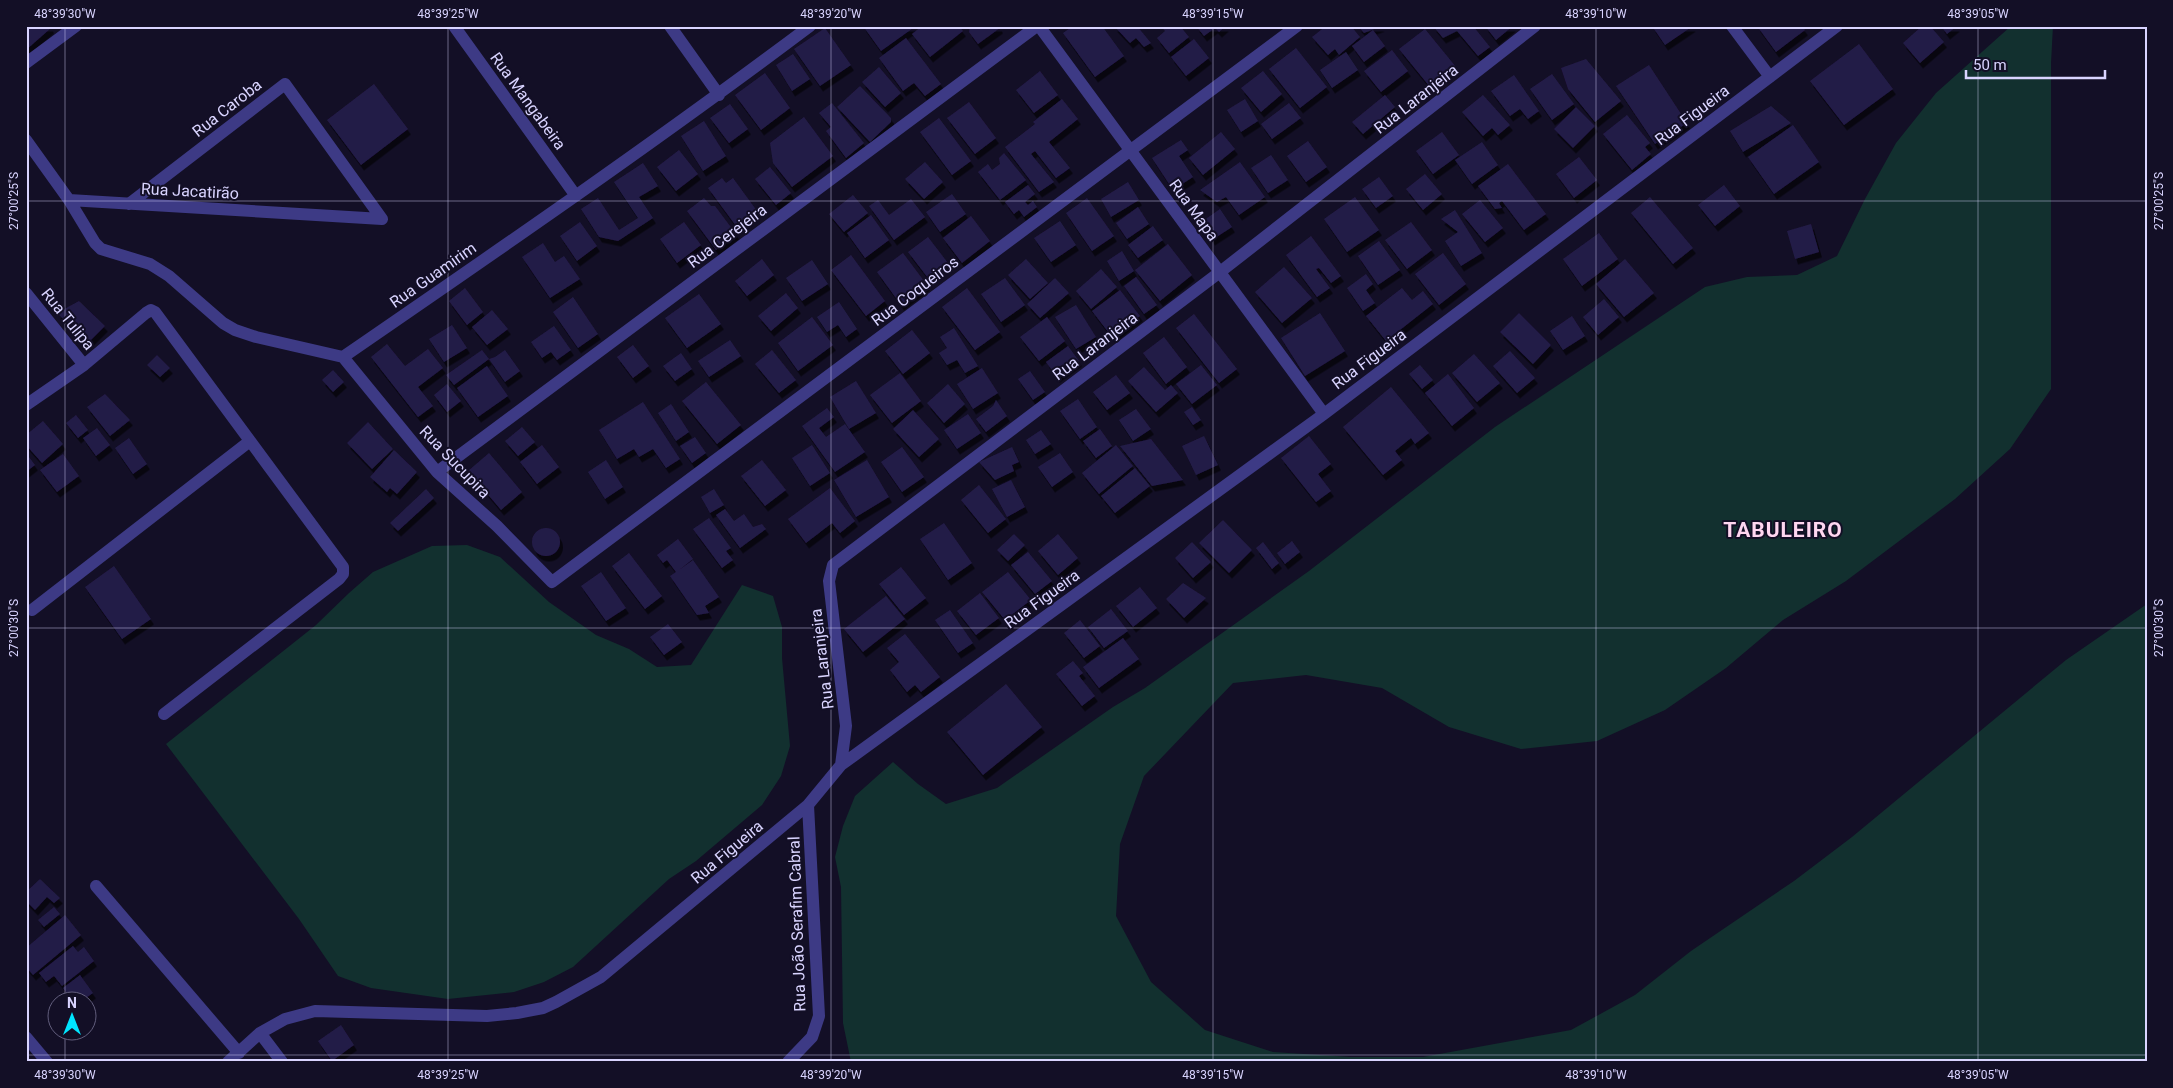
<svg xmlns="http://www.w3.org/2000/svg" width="2173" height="1088" font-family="Roboto,sans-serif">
<defs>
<filter id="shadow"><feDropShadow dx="3" dy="5.5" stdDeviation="0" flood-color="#0009"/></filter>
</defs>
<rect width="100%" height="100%" fill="#130f26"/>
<path fill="#12302f" d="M2011 26H2053L2051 63V389L2010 449 1955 499 1846 581 1783 620 1726 668 1665 710 1597 741 1521 749 1449 727 1382 688 1306 675 1233 683 1144 776 1120 844 1116 916 1151 982 1205 1030 1273 1052 1351 1057H1423L1571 1030 1635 995 1691 951 1794 881 1852 837 2066 660 2147 604V1062H851L843 1023 841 887 835 857 843 826 855 796 893 762 918 784 946 804 997 788 1113 707 1145 688 1309 571 1495 427 1705 287 1747 277 1797 275 1837 256 1865 199 1896 143 1936 93Z
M467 545 500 557 549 602 596 635 629 649 657 667 691 665 742 585 773 596 782 627V658L790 746 781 776 762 805 696 861 669 879 573 967 544 982 514 992 448 999 371 988 338 976 299 919 166 744 316 625 349 593 373 572 432 546Z"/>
<path fill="#241b47" filter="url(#shadow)" d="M26 26H50L51 28 26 50Z
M863 26H916L881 51Z
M922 26H959L963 31 930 57 912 34Z
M970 26H999L1000 28 978 44 969 32Z
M1073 26H1102L1124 56 1095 77 1063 33Z
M1114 26H1137L1151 43 1144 47 1136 38 1130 43Z
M1161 26H1180L1189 37 1169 53 1157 38 1165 31Z
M1196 26H1226L1219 32 1215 28 1204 36Z
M1326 26H1351L1360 37 1339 55 1335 49 1328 55 1312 37Z
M1358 26H1382L1364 33Z
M1433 26H1473L1490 47 1478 56 1457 31 1443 38Z
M1485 26H1513L1496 40Z
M1652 26H1693L1665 45Z
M1757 26H1802L1805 30 1776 52Z
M1922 26H1930L1944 42 1920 63 1903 43Z
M1941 26H1957L1947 34Z
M825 28 851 65 820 86 794 49Z
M1425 29 1456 67 1430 87 1399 49Z
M1373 30 1385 46 1364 62 1352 46Z
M906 38 941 84 925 96 914 83 903 91 879 58Z
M1194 39 1209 58 1186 76 1171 57Z
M1859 44 1893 89 1844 125 1810 81Z
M1296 48 1327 87 1300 108 1269 69Z
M1392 50 1408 71 1381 92 1364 71Z
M1346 52 1358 70 1332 88 1320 70Z
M793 54 810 79 792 91 776 65Z
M1586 59 1621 101 1595 122 1568 89 1561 68Z
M1649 65 1687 123 1655 144 1616 86Z
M879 67 901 93 885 107 862 82Z
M1040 71 1058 95 1034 113 1016 90Z
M1263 71 1282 94 1261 112 1241 88Z
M765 73 790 108 761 130 735 95Z
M1552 74 1574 104 1552 120 1530 89Z
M1514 75 1539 111 1528 119 1520 109 1510 116 1491 91Z
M374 84 408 129 361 165 327 120Z
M860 86 891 118V122L870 142 837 107Z
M1385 95 1395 107 1363 134 1352 122Z
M1483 95 1510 125 1498 135 1492 128 1483 136 1462 112Z
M1062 99 1078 119 1049 142 1070 168 1056 178 1035 151 1031 154 1054 182 1039 192 1005 147 1035 124 1033 122Z
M1245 99 1258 121 1241 132 1227 110Z
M969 102 996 138 975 154 947 118Z
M832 103 864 143 846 158 826 131 831 127 819 113Z
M1289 103 1301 118 1272 139 1261 124Z
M730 104 748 129 729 143 710 118Z
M1771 106 1791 123 1743 152 1730 131Z
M1576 107 1595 126 1573 148 1554 129Z
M1627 115 1650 143 1645 147 1651 154 1632 170 1603 134Z
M804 117 833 156 792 187 773 163 770 143Z
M939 118 971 161 952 175 920 132Z
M704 121 726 156 703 171 681 136Z
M1793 125 1819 162 1774 194 1748 157Z
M1221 132 1235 149 1203 175 1189 158Z
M1442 132 1459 155 1433 174 1416 151Z
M1181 140 1188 150 1179 156 1193 177 1173 190 1152 158Z
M1308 141 1327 167 1306 182 1287 156Z
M1482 142 1498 165 1472 184 1455 160Z
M679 150 698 174 676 191 657 167Z
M1004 153 1026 180 1000 200 978 172 988 164 992 170 1000 164 999 158Z
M1271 155 1288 180 1268 193 1251 168Z
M1579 157 1597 180 1574 198 1556 174Z
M925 162 943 182 924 199 905 179Z
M1240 162 1265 197 1239 215 1226 197 1217 202 1200 190Z
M643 163 658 186 639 197 653 218 618 241 599 237 581 209 598 198 619 230 638 218 614 182Z
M1508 164 1546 214 1524 230 1502 201 1499 203 1502 208 1495 209 1478 186Z
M770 167 791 193 776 205 755 179Z
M1425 174 1442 194 1423 210 1406 189Z
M1379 177 1393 196 1376 208 1362 189Z
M722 178 726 183 733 178 757 211 736 226 708 188Z
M1128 182 1139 200 1111 217 1101 199Z
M1028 185 1035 194 1025 202 1028 205 1033 201 1037 207 1024 217 1019 210 1014 214 1005 202Z
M1724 185 1740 206 1715 226 1698 205Z
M952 194 966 214 940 232 926 212Z
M853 195 868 213 844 232 829 214Z
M1355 197 1379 230 1347 252 1324 219Z
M1650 197 1693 248 1673 264 1631 213Z
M704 198 711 206H715L736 234 716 250 687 211Z
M1087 198 1114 236 1092 251 1066 213Z
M911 199 925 217 894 240 869 206 878 200 889 215Z
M1480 200 1503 228 1485 242 1462 214Z
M1138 207 1149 224 1127 239 1116 223Z
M1220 209 1232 227 1212 240 1200 223Z
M1455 210 1482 253 1461 266 1445 241 1458 232 1441 219Z
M871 215 889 240 865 258 847 233Z
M971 216 990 241 962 263 943 238Z
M1060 221 1076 245 1051 262 1034 238Z
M580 222 597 246 577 261 560 236Z
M684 222 701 245 677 263 660 239Z
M1411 222 1432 250 1407 269 1385 240Z
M1811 224 1819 252 1795 259 1787 231Z
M1153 226 1163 240 1138 258 1128 245Z
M1599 233 1618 259 1582 286 1563 259Z
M1311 236 1341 276 1331 283 1319 268 1316 269 1330 288 1317 297 1286 255Z
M928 237 948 263 928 278 908 252Z
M1379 241 1400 270 1378 285 1358 256Z
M543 243 555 262 564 256 580 279 550 298 522 257Z
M1168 244 1192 275 1160 301 1135 270Z
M1122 251 1134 271 1119 281 1107 261Z
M903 253 927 285 901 305 877 272Z
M1443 253 1466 284 1439 305 1415 274Z
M851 255 885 301 866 316 831 270Z
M762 259 774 275 747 296 735 281Z
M1026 259 1048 283 1030 299 1008 275Z
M1625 259 1654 293 1624 317 1596 284Z
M812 260 828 284 802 301 786 278Z
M1284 267 1312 298 1282 323 1255 292Z
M1101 269 1117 287 1091 309 1076 291Z
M1366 274 1373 284 1366 290 1375 303 1363 311 1347 288Z
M1136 277 1157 305 1144 314 1124 286Z
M1005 278 1025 305 1001 322 981 294Z
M1055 278 1069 293 1040 318 1027 304Z
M465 288 483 312 467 325 449 301Z
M967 288 1000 332 975 350 942 307Z
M1402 288 1412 300 1423 291 1433 304 1386 341 1366 316Z
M1120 290 1140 316 1112 337 1092 311Z
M786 293 798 308 771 331 758 316Z
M699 294 721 324 687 348 665 318Z
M573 297 598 334 578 348 553 312Z
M1604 299 1619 317 1598 335 1583 317Z
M79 301 105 326 88 343 57 313Z
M839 302 857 329 846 337 838 325 827 332 817 317Z
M1076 305 1096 337 1076 349 1055 317Z
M492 310 508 329 487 345 472 327Z
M1320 313 1345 351 1305 376 1281 338Z
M1519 313 1551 345 1533 364 1500 332Z
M1194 314 1237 369 1219 383 1176 328Z
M1572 316 1585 336 1563 350 1550 331Z
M812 317 833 345 798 371 778 343Z
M1047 317 1065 341 1039 361 1020 337Z
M452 325 467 348 444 362 429 339Z
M554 326 571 350 557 360 551 352 542 358 531 342Z
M954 328 978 366 965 373 957 360 947 365 939 353 947 348 940 337Z
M912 330 930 353 903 374 885 351Z
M1164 337 1187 367 1166 384 1143 353Z
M730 340 741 356 709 377 698 361Z
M387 344 405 366 428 349 443 368 418 387 433 406 418 417 371 357Z
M633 345 649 366 633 378 617 357Z
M1068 346 1079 361 1057 377 1046 362Z
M482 350 489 359 495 357 505 350 520 371 505 382 489 359 454 385 446 375Z
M772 350 796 380 779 393 755 364Z
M1510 351 1535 378 1517 393 1493 366Z
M681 353 692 369 675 381 663 366Z
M1474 354 1500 383 1477 402 1452 373Z
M157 355 170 368 160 377 147 365Z
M1201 365 1217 385 1192 404 1176 384Z
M1420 365 1433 380 1422 389 1409 374Z
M487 366 508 396 478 417 457 388Z
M1144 367 1165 390 1171 385 1178 393 1156 412 1128 381Z
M982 368 998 393 973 409 957 384Z
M333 370 344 382 333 392 322 380Z
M1030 371 1045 392 1033 400 1018 379Z
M900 373 921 401 892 423 870 395Z
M1448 374 1474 408 1452 426 1425 393Z
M1116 375 1130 393 1107 410 1093 392Z
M856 381 876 413 849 429 830 397Z
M706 382 741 425 717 444 682 401Z
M447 384 461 401 447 412 434 395Z
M948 384 965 404 944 423 927 403Z
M1391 387 1429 433 1415 444 1411 438 1395 451 1402 460 1383 475 1343 427Z
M105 394 130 420 110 436 87 407Z
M1078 399 1097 427 1080 439 1060 411Z
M996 400 1007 416 986 432 976 419 993 406Z
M643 402 680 459 666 468 653 449 639 457 634 449 617 459 599 430Z
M671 404 689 432 676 441 658 413Z
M1192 407 1201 420 1193 425 1184 412Z
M827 408 834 417 819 428 826 437 845 424 865 452 835 472 802 426Z
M1136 409 1151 429 1133 441 1119 420Z
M913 410 939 439 919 457 893 429Z
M968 414 981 433 957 449 944 430Z
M76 415 88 430 78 438 66 423Z
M43 421 63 444 42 463 26 445V435Z
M368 422 393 449 372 469 347 443Z
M522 427 535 442 518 456 505 441Z
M97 428 110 445 96 456 83 438Z
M1100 429 1112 446 1096 458 1083 441Z
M1041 430 1051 444 1035 454 1026 440Z
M1204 436 1218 465 1196 475 1182 446Z
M1309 436 1331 464 1318 474 1331 491 1316 502 1281 458Z
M695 437 706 453 692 463 680 446Z
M129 438 147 464 133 474 115 448Z
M1151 439 1183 480 1152 486 1120 446Z
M542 445 559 467 537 484 520 462Z
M812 445 830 473 810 486 792 458Z
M1116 445 1133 466 1099 494 1082 473Z
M902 447 924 477 902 492 881 462Z
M1012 447 1019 462 1012 465 1014 471 995 480 979 462Z
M394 450 417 472 397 494 390 488 387 492 370 477Z
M26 453 35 465 26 472Z
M489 453 522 492 501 510 468 471Z
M1060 453 1073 472 1052 487 1038 467Z
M63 454 79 476 57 492 40 470Z
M606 460 623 487 605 499 588 472Z
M762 460 786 490 765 506 741 476Z
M867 460 889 497 856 517 834 480Z
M1135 468 1150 486 1115 513 1101 496Z
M1011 480 1025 507 1007 517 992 489Z
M979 485 1006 519 988 533 961 500Z
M830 488 855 521 840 533 832 523 806 543 788 519Z
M426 489 434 498 398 531 390 523Z
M714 489 724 505 710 513 701 497Z
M725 509 734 521 744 514 753 527 762 524 766 529 740 548 716 515Z
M709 518 731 548 726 551 733 560 722 568 693 529Z
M1223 520 1252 550 1229 573 1199 543Z
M944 523 972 563 948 580 920 539Z
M532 542a14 14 0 1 1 28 0a14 14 0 1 1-28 0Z
M1014 534 1025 545 1008 561 997 550Z
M1058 534 1078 558 1058 575 1038 551Z
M678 539 693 559 679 570 693 560 719 597 705 606 709 613 697 615 670 576 676 572 667 560 663 563 657 555Z
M1292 541 1300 552 1285 564 1277 553Z
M1192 542 1211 562 1193 578 1175 558Z
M1263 542 1279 563 1272 569 1256 548Z
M1028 552 1052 581 1035 594 1011 565Z
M629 553 662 596 645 609 612 566Z
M114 566 151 619 122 639 85 587Z
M901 567 926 598 904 615 879 584Z
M601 572 626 608 606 621 581 586Z
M1008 572 1031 600 1005 620 982 592Z
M1183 583 1206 598 1184 618 1166 599Z
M1140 587 1157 608 1133 627 1116 606Z
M980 593 999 618 976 635 957 611Z
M886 596 905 619 863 652 844 629Z
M1111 609 1128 631 1104 648 1088 627Z
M950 610 973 643 958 653 935 620Z
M1080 620 1100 646 1084 658 1064 633Z
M668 624 682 642 664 655 650 637Z
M905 634 940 677 921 692 915 685 907 692 890 670 899 662 887 648Z
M1123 638 1139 659 1099 688 1083 667Z
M1073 661 1083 673 1079 676 1095 696 1082 706 1056 674Z
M1006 684 1042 727 983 775 947 732Z
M40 879 60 898 54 903 47 897 35 910 26 901V892Z
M54 907 60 914 44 927 38 920Z
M65 915 81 935 33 975 26 967V948Z
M73 946 78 952 84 947 94 961 62 986 54 976 46 982 39 973Z
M80 975 93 993 83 1000H72L63 988Z
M341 1025 354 1045 332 1061 318 1041Z"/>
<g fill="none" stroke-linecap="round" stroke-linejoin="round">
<path stroke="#3d3a85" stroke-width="12" d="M454 26 576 196
M670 26 719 95
M1039 26 1324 414
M1732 26 1770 77
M26 63 76 26
M26 140 69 200 382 219
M69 200 95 243 101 249 150 264 169 276 223 323 235 330 256 337 343 357C500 249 657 141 810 26
M129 204 285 84 382 219
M26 293 84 365
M343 357 437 472 497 526 552 582 1297 26
M26 405 84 365 146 313 151 310 155 312 343 567V574L339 579 164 714
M437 472 1037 26
M32 610 250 441
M841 765 846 726 829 581 833 565 1220 272 1535 26
M96 886 239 1053
M260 1033 282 1062
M26 1037 47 1062
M228 1062 260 1033 285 1019 315 1011 487 1016 517 1013 543 1008 556 1002 601 977 808 805 841 765 1324 414 1837 26
M788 1062 812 1037 819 1016 808 805"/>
</g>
<path fill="none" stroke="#d9d4ff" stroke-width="1" stroke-opacity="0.45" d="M65 26V1000M448 26V1062M831 26V1062M1213 26V1062M1596 26V1062M1978 26V1062M26 201H2147M26 628H2147M65 1030V1062M26 1055H2147"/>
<g text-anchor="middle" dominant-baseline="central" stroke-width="4" stroke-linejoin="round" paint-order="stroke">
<g font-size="16" fill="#d9d4ff" stroke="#130f26">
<text transform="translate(1416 99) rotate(-38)">Rua Laranjeira</text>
<text transform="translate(528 101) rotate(54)">Rua Mangabeira</text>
<text transform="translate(227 108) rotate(-38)">Rua Caroba</text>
<text transform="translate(1692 115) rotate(-37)">Rua Figueira</text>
<text transform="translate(190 191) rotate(3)">Rua Jacatirão</text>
<text transform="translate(1194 210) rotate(54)">Rua Mapa</text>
<text transform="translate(727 236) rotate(-37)">Rua Cerejeira</text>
<text transform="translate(433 275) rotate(-35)">Rua Guamirim</text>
<text transform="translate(915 291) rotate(-37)">Rua Coqueiros</text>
<text transform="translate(68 319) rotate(51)">Rua Tulipa</text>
<text transform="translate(1095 346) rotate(-37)">Rua Laranjeira</text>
<text transform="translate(1369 359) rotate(-37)">Rua Figueira</text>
<text transform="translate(455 462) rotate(46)">Rua Sucupira</text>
<text transform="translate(1042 599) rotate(-36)">Rua Figueira</text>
<text transform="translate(822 659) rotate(-97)">Rua Laranjeira</text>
<text transform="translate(727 852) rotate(-40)">Rua Figueira</text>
<text transform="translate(797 924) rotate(-92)">Rua João Serafim Cabral</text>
</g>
<g font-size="21" font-weight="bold" letter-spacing="1" fill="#ffd6f0" stroke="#130f26">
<text x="1783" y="530">TABULEIRO</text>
</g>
</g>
<rect width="2173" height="1088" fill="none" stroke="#130f26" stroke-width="55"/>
<g transform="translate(72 1016)"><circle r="24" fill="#130f26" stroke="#625e7d"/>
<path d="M0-4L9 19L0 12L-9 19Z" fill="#00e5ff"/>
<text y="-8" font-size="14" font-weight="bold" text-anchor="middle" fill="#d9d4ff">N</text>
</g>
<path d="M1966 70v8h139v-8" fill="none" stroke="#d9d4ff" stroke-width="2.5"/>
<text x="1973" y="70" font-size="15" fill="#d9d4ff" stroke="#130f26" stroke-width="4" paint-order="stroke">50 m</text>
<rect x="28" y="28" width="2118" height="1032" fill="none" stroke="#d9d4ff" stroke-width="2"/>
<g font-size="12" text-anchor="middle" fill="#d9d4ff">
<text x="65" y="18">48°39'30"W</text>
<text x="448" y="18">48°39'25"W</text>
<text x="831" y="18">48°39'20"W</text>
<text x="1213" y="18">48°39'15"W</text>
<text x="1596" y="18">48°39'10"W</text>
<text x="1978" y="18">48°39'05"W</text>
<text transform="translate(14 201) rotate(-90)" y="4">27°00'25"S</text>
<text transform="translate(2159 201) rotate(-90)" y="4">27°00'25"S</text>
<text transform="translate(14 628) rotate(-90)" y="4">27°00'30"S</text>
<text transform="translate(2159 628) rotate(-90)" y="4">27°00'30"S</text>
<text x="65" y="1079">48°39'30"W</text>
<text x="448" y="1079">48°39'25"W</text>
<text x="831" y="1079">48°39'20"W</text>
<text x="1213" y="1079">48°39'15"W</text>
<text x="1596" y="1079">48°39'10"W</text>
<text x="1978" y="1079">48°39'05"W</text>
</g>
</svg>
